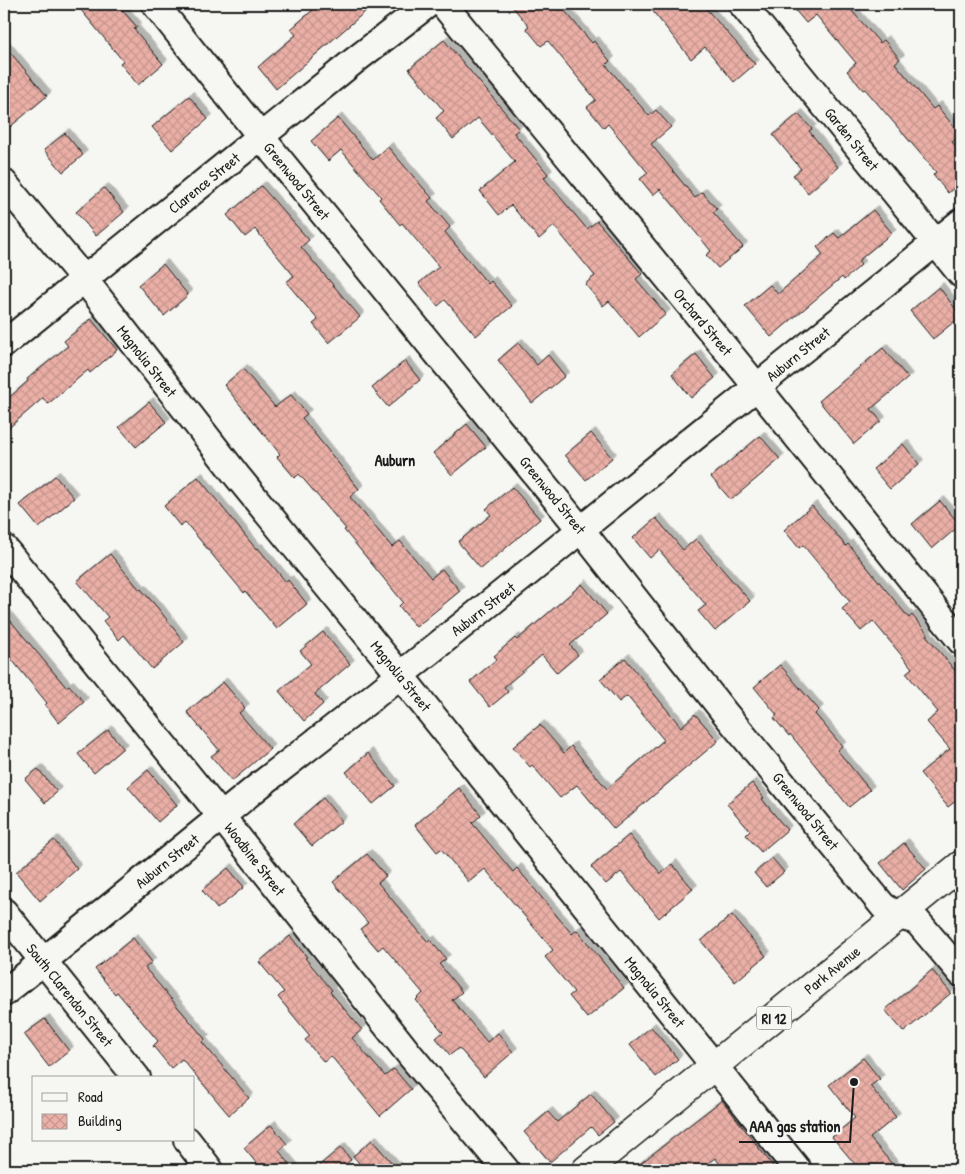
<svg xmlns="http://www.w3.org/2000/svg" width="965" height="1174" font-family="'Patrick Hand',sans-serif">
<defs>
<pattern id="building-cross-hatch" width="8" height="8" patternUnits="userSpaceOnUse" patternTransform="scale(1.25)"><rect width="8" height="8" fill="#eaafa6"/><path d="M0 0l8 8M0 8l8-8" fill="none" stroke="#c8968e"/></pattern>
<filter id="shadow"><feDropShadow dx="4.5" dy="-4.5" stdDeviation="0" flood-color="#0004"/></filter>
</defs>
<rect width="100%" height="100%" fill="#f6f6f2"/>
<filter id="ink" filterUnits="userSpaceOnUse"><feTurbulence type="fractalNoise" baseFrequency=".02" numOctaves="2"/><feDisplacementMap in="SourceGraphic" scale="10" xChannelSelector="R" yChannelSelector="G"/><feConvolveMatrix kernelMatrix="1 2 1 2 8 2 1 2 1" color-interpolation-filters="sRGB"/></filter>
<g filter="url(#ink)">
<path fill="url(#building-cross-hatch)" stroke="#1c1c1c" filter="url(#shadow)" d="M76 4H117L137 27 134 29 163 64 138 85 120 63 123 61Z
M320 4H374L276 89 258 67 296 35 291 29Z
M510 4H559L592 43 594 41 610 61 606 65 649 116 656 110 671 127 651 144 695 198 702 192 717 209 713 212 743 247 718 268 706 255 711 251 660 189 653 195 640 179 648 173 608 124 604 128 587 107 596 100 548 41 541 46 526 28 529 26Z
M647 4H702L755 64 734 82 705 47 691 59Z
M790 4H846L880 43 884 40 900 59 895 63 933 109 937 106 961 135 952 142 961 153V182L948 193 933 175 936 172 865 89 863 90 847 71 856 63 816 15 806 23Z
M444 40 519 129 514 133 548 174 544 178 587 229 597 221 642 274 636 279 666 314 639 337 609 301 603 306 585 284 595 276 554 226 539 239 511 205 499 215 480 191 515 162 478 118 453 139 436 118 444 111 409 69Z
M4 45 47 96 10 127 4 119Z
M189 96 208 119 172 150 152 127Z
M798 114 812 129 809 131 838 167 808 193 793 175 801 169 773 135Z
M338 118 373 160 388 147 432 198 428 201 450 227 445 232 488 284 491 281 512 306 476 336 445 300 438 306 419 283 439 267 402 223 400 225 379 199 381 197 341 150 328 161 311 141Z
M65 133 83 155 63 172 44 150Z
M261 186 309 240 301 247 360 317 329 343 313 324 318 320 286 282 294 276 255 229 245 237 227 215Z
M104 188 124 212 96 236 76 212Z
M873 210 892 233 858 261 861 265 844 280 842 277 771 337 745 306 770 285 778 294 823 255 817 247 834 233 839 238Z
M163 264 188 295 164 316 138 285Z
M939 287 961 316 933 339 910 311Z
M91 319 117 350 90 373 88 370 48 404 43 398 4 432V402L28 381 27 379 68 346 64 341Z
M518 343 537 365 548 355 565 376 532 403 498 360Z
M883 348 908 378 871 409 881 421 854 444 819 401Z
M696 354 715 378 691 398 672 374Z
M405 361 420 380 388 407 372 388Z
M243 369 275 407 291 395 307 414 302 418 359 489 350 497 392 547 400 541 431 578 442 569 460 591 416 627 399 606 403 602 344 530 346 529 299 474 295 478 277 457 280 454 224 385Z
M149 402 166 422 136 447 119 427Z
M467 424 486 447 452 475 433 453Z
M591 433 612 458 586 480 565 455Z
M760 436 780 459 731 500 711 477Z
M903 444 919 464 890 489 873 469Z
M55 476 74 498 39 528 20 505Z
M198 477 256 549 258 548 286 582 288 580 307 604 277 629 245 591 244 593 185 522 180 526 164 506Z
M512 487 540 519 481 569 458 542 491 515 486 509Z
M940 501 960 525 932 549 912 524Z
M812 506 846 546 848 544 909 618 912 615 928 634 926 635 961 678V797L948 807 920 773 950 749 927 722 938 712 906 673 912 668 873 621 861 631 842 609 850 602 803 545 799 548 784 530Z
M656 518 683 550 696 539 750 601 715 631 698 611 706 605 659 550 650 558 633 538Z
M110 554 140 590 141 589 157 607 184 642 152 669 124 635 119 640 103 621 108 617 77 581Z
M582 584 607 614 570 645 578 655 557 673 542 655 504 687 508 692 490 707 470 682 497 659 494 656 515 638 517 640Z
M4 613 66 687 69 685 84 702 59 723 45 705 47 703 4 650Z
M323 632 350 664 315 694 323 704 304 721 279 691 311 664 300 651Z
M625 658 681 727 695 714 718 741 614 829 577 785 560 798 532 765 530 767 513 747 540 725 564 753 571 746 607 789 664 740 627 696 619 702 600 679Z
M780 665 819 710 815 714 842 746 837 750 870 790 849 807 790 734 789 736 774 718 777 715 754 687Z
M223 682 245 708 239 713 270 749 232 781 211 756 219 750 187 712Z
M108 730 123 748 94 773 78 754Z
M368 753 395 786 373 804 346 772Z
M38 769 57 792 45 803 25 779Z
M148 770 177 805 158 822 128 787Z
M752 783 764 798 762 799 787 830 761 852 746 835 750 831 727 804Z
M459 788 481 815 472 823 513 872 517 868 572 934 577 930 624 988 587 1018 569 996 574 992 545 957 553 950 485 869 469 882 441 849 437 852 415 825Z
M323 798 342 821 312 846 293 824Z
M629 835 661 874 672 864 693 889 659 918 621 872 606 884 591 867Z
M54 840 77 869 40 901 16 872Z
M904 843 926 869 902 890 880 863Z
M367 854 386 876 378 883 428 942 430 940 446 959 439 964 462 992 452 1000 487 1042 498 1033 513 1052 484 1077 459 1048 450 1055 436 1038 443 1032 416 1000 423 993 383 946 378 950 360 929 368 923 333 882Z
M772 858 784 872 766 887 754 873Z
M228 868 244 887 217 909 202 890Z
M732 915 766 956 735 982 701 941Z
M290 936 307 957 305 958 332 990 330 992 362 1030 352 1038 385 1076 394 1069 411 1089 380 1116 331 1056 324 1062 305 1040 310 1036 278 997 284 992 259 962Z
M133 938 152 962 145 968 205 1039 202 1042 249 1098 229 1115 182 1059 171 1068 153 1046 158 1041 117 992 115 994 95 969Z
M932 970 951 993 904 1032 885 1010Z
M45 1019 69 1051 49 1067 24 1034Z
M651 1027 678 1059 656 1077 630 1045Z
M863 1058 880 1079 870 1086 896 1117 870 1138 897 1170H860L832 1137 855 1118 829 1085Z
M591 1094 614 1122 598 1135 591 1127 550 1162 524 1132 548 1112 557 1122Z
M722 1100 776 1170H725L715 1158 699 1170H632Z
M271 1125 287 1144 279 1151 295 1170H262L244 1148Z
M372 1140 398 1170H365L353 1156Z
M341 1147 351 1160 339 1170H314Z"/>
<g fill="none" stroke-linecap="round" stroke-linejoin="round">
<g stroke="#1c1c1c" stroke-width="30">
<path id="minor" d="M155 4 261 137 581 530 724 712 883 906 899 916 917 921 961 973
M443 4 757 387 961 641
M742 4 961 274
M4 183 84 279 237 476 400 675 798 1170
M4 344 354 61 428 4
M4 548 221 816 410 1055 506 1170
M4 912 137 1078
M4 993 260 785 368 701 530 571 686 444 961 222
M187 1140 210 1170"/>
</g>
<g stroke="#1c1c1c" stroke-width="31">
<path id="major" d="M586 1170 961 865"/>
</g>
<use href="#minor" stroke="#f6f6f2" stroke-width="26"/>
<use href="#major" stroke="#f6f6f2" stroke-width="28"/>
</g>
</g>
<g text-anchor="middle" dominant-baseline="central" stroke-width="5" stroke-linejoin="round" paint-order="stroke">
<rect fill="#f6f6f2" stroke="#5d5d5c" stroke-width="1" x="756.5" y="1006.5" width="35" height="23" rx="4"/>
<g font-size="14" font-weight="bold" fill="#1c1c1c">
<text x="774" y="1018">RI 12</text>
</g>
<g font-size="15" fill="#1c1c1c" stroke="#f6f6f2">
<text transform="translate(852 139) rotate(51)">Garden Street</text>
<text transform="translate(297 181) rotate(51)">Greenwood Street</text>
<text transform="translate(204 183) rotate(-39)">Clarence Street</text>
<text transform="translate(703 322) rotate(50)">Orchard Street</text>
<text transform="translate(798 354) rotate(-39)">Auburn Street</text>
<text transform="translate(147 361) rotate(52)">Magnolia Street</text>
<text transform="translate(553 495) rotate(51)">Greenwood Street</text>
<text transform="translate(483 609) rotate(-38)">Auburn Street</text>
<text transform="translate(401 676) rotate(51)">Magnolia Street</text>
<text transform="translate(806 811) rotate(51)">Greenwood Street</text>
<text transform="translate(255 859) rotate(52)">Woodbine Street</text>
<text transform="translate(167 861) rotate(-39)">Auburn Street</text>
<text transform="translate(832 970) rotate(-39)">Park Avenue</text>
<text transform="translate(655 992) rotate(51)">Magnolia Street</text>
<text transform="translate(70 995) rotate(51)">South Clarendon Street</text>
</g>
<g font-size="16" font-weight="bold" fill="#1c1c1c" stroke="#f6f6f2">
<text x="395" y="460">Auburn</text>
</g>
</g>
<path fill="none" stroke="#1c1c1c" stroke-width="2" d="M854 1082L850 1142H739"/>
<circle fill="#1c1c1c" stroke="#f6f6f2" stroke-width="2" cx="854" cy="1082" r="5"/>
<g font-size="16" text-anchor="middle" font-weight="bold" fill="#1c1c1c" stroke="#f6f6f2" stroke-width="5" stroke-linejoin="round" paint-order="stroke">
<text x="795" y="1132">AAA gas station</text>
</g>
<rect width="965" height="1174" fill="none" stroke="#f6f6f2" stroke-width="20"/>
<rect x="10" y="10" width="945" height="1154" fill="none" stroke="#1c1c1c" stroke-width="2" filter="url(#ink)"/>
<rect x="32" y="1076" width="162" height="65" fill="#f6f6f2" stroke="#9f9f9c"/>
<rect x="42" y="1093" width="25" height="8" fill="#f6f6f2" stroke="#9f9f9c"/>
<text x="78" y="1102" font-size="15" fill="#1c1c1c">Road</text>
<rect x="42" y="1114" width="25" height="15" fill="url(#building-cross-hatch)" stroke="#9f9f9c"/>
<text x="78" y="1126" font-size="15" fill="#1c1c1c">Building</text>
</svg>
